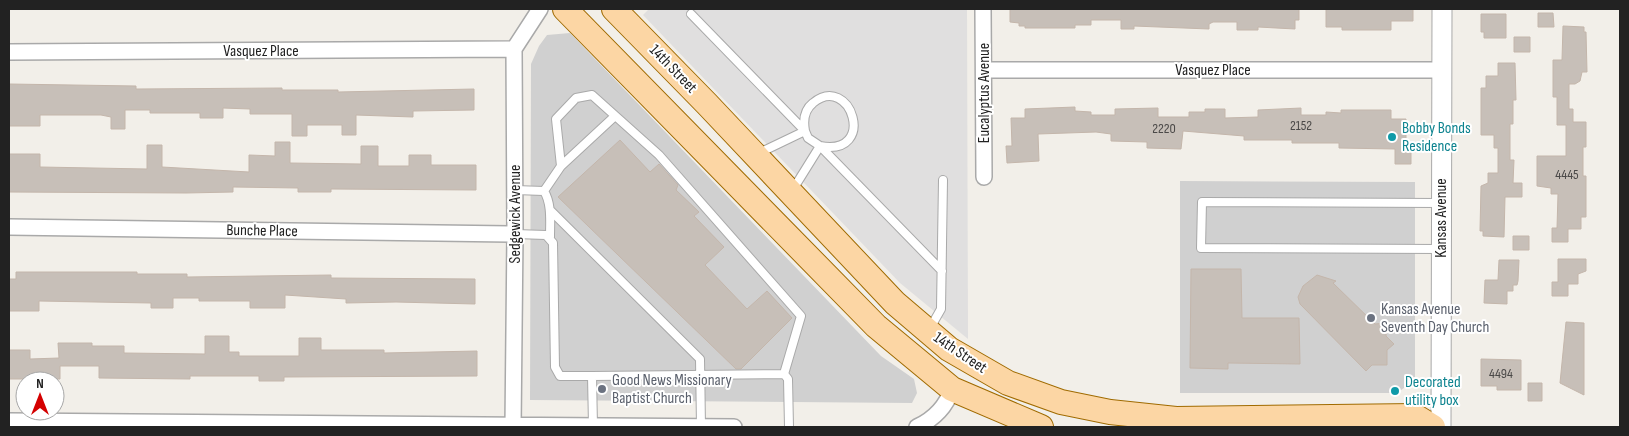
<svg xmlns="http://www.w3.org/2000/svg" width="1629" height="436" font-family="'Sofia Sans Condensed',sans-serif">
<rect width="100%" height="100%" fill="#f2efe9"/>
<path fill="#e0dfdf" d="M649 9H967L968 339 900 283 643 15Z"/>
<path fill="#d0d0d0" d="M570 33 881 356 914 379 917 393 912 403 530 400 531 64 539 46 547 35Z
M1180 181 1415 182V380L1397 393H1180Z"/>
<path fill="#c7bfb8" stroke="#c4b6ab" d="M1010 9H1299V20H1295V29L1258 27V30H1237V22H1213L1209 24V29L1134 26V29H1121V20H1091V25H1075V28H1025V26H1019V23L1010 22Z
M1326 9H1413V21H1391V30H1342V27H1326Z
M1538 13H1553L1554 27H1538Z
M1481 14H1506V38H1484V32H1481Z
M1563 26 1584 27V32H1586L1587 72H1582L1580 81 1575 84H1569V109H1573V122H1586V147H1583V176H1586V217H1581V229H1568V242H1552V228H1557L1558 194H1551V188L1537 186V156H1566V125H1557V97H1553V60H1562Z
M1514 37H1530V52H1514Z
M1498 63H1515L1516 100H1513V124H1510V160H1514L1513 183H1522V197H1505L1504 237 1483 236V231H1480L1481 186 1488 183V173H1498V148H1494V135H1481V88H1486V76H1498Z
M9 84 136 86V89L282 88V90H338V92L474 89V110L413 111V117L356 115V135H342V125H307V136H292V114H250V109L223 108V118H200V113H150V110H125V129H111V117L101 115H40V126H9Z
M1075 107V111L1091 112V115H1115V109L1158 108V117H1189V112H1205V109H1225V118L1258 117V110L1301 108V115H1326V112L1341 113V110H1391V119H1406V147H1411V164H1395V149L1339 148V143H1292V140H1244V136L1183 131 1181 149 1147 148V142L1111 141V134L1096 132 1038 134 1039 161 1007 163 1006 146H1012L1011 118H1025V109Z
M620 140 650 172 659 164 678 185 676 190 699 212 694 216 724 247 705 265 747 309 767 291 792 318 741 369H736L558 197Z
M275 142H290V163L361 164V146H378V166H409V155H431V165H476V190L331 189V192H298V188L233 187V192L186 193 9 192V154H40V167L147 169V145H162V167L249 172V155L275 156Z
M1513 236H1529V250H1513Z
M1558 259H1586V271L1578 274V284H1568V296H1552V282H1558Z
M1499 260H1519L1518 281 1517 285H1513V291H1507V304L1484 303 1485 280H1498Z
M1191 269H1241L1242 318H1299L1300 364 1228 363V369L1190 368Z
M16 272H137V274H187V277L331 275V278L475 279V304L396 302 346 303V299L285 295V308H250V301H199V298H173V308H151V303L39 301V311H9V279H16Z
M1317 275 1336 281 1333 283 1375 324 1387 323 1386 336 1394 344 1387 350V365H1372L1366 371 1300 304 1298 297 1303 286Z
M1566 322 1584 323V395L1560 383Z
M205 336H229V352H239V356H299V338H321V350H384V353L477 351V376L284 377V381H259V376H190V379L99 378V366H60V379H9V350H30V359L59 358 58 343H92V346H124V353L205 354Z
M1481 359 1521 360V390H1497V386H1481Z
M1528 383H1542V401H1528Z"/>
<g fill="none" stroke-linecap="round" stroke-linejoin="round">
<g stroke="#a9a9a9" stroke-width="10">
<path id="service" d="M691 14 805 131 808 138 820 146 942 271
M805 131C803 120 804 110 813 103 851 72 878 157 820 146
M757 154 805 131
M561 166 556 119 576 98 592 95 659 155 801 316 784 374
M515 190 544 191C552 204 550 222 550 237
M544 191 561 166 615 116
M792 191 820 146
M1441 203 1202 202 1201 248 1441 249
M550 210 700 359 701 427
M515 234 546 235 553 243 555 367 560 376H592
M929 330 941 309 943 180
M593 426 592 376 784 374 788 379 789 427"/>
</g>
<g stroke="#a9a9a9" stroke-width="18">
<path id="minor" d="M983 9 984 177
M9 52 514 49
M984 70H1442
M9 227 515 234
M9 421 734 427
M513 427 515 234 514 49 540 9
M917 427C934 419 946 407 952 389"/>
</g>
<g stroke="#a9a9a9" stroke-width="21">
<path id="tertiary" d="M1441 427 1442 9"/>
</g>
<g stroke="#a06b00" stroke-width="26">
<path id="primary" d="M565 9 876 326 952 389 1041 427
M614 9 707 104 895 303 949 349 1008 383 1061 402 1110 412 1176 419 1415 416 1433 427"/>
</g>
<use href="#service" stroke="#fff" stroke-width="8"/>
<use href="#minor" stroke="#fff" stroke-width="15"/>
<use href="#tertiary" stroke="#fff" stroke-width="19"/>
<use href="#primary" stroke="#fcd6a4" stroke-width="24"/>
</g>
<g fill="#0f9aa8" stroke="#fff" stroke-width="2">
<circle cx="1392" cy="137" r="5"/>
<circle cx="1395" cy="391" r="5"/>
</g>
<g fill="#6b7280" stroke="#fff" stroke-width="2">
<circle cx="1371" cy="318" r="5"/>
<circle cx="602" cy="389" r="5"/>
</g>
<g text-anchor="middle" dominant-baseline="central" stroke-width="4" stroke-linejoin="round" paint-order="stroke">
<g font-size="14" fill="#4b4948">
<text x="1301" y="125">2152</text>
<text x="1164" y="128">2220</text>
<text x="1567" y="174">4445</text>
<text x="1501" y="373">4494</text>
</g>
<g font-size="16" fill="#222" stroke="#fff">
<text x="261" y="51">Vasquez Place</text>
<text transform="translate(673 69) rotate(46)">14th Street</text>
<text x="1213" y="70">Vasquez Place</text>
<text transform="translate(984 93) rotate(-90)">Eucalyptus Avenue</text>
<text transform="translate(515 214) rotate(-90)">Sedgewick Avenue</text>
<text transform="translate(1441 218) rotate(-90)">Kansas Avenue</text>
<text transform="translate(262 231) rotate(1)">Bunche Place</text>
<text transform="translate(960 353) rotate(34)">14th Street</text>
</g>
<g font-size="16" fill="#0d838f" stroke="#fff" text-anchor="start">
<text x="1402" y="128">Bobby Bonds<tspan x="1402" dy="18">Residence</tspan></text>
<text x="1405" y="382">Decorated<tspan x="1405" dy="18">utility box</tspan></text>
</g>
<g font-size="16" fill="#5b616d" stroke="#fff" text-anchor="start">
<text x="1381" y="309">Kansas Avenue<tspan x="1381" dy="18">Seventh Day Church</tspan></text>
<text x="612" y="380">Good News Missionary<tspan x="612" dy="18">Baptist Church</tspan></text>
</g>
</g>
<rect width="1629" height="436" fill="none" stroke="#222222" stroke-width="20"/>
<g transform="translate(40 396)"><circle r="24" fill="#ffffff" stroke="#a7a7a7"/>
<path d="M0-4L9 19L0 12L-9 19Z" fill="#d40000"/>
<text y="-8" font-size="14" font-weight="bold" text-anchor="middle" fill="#222222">N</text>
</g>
</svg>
